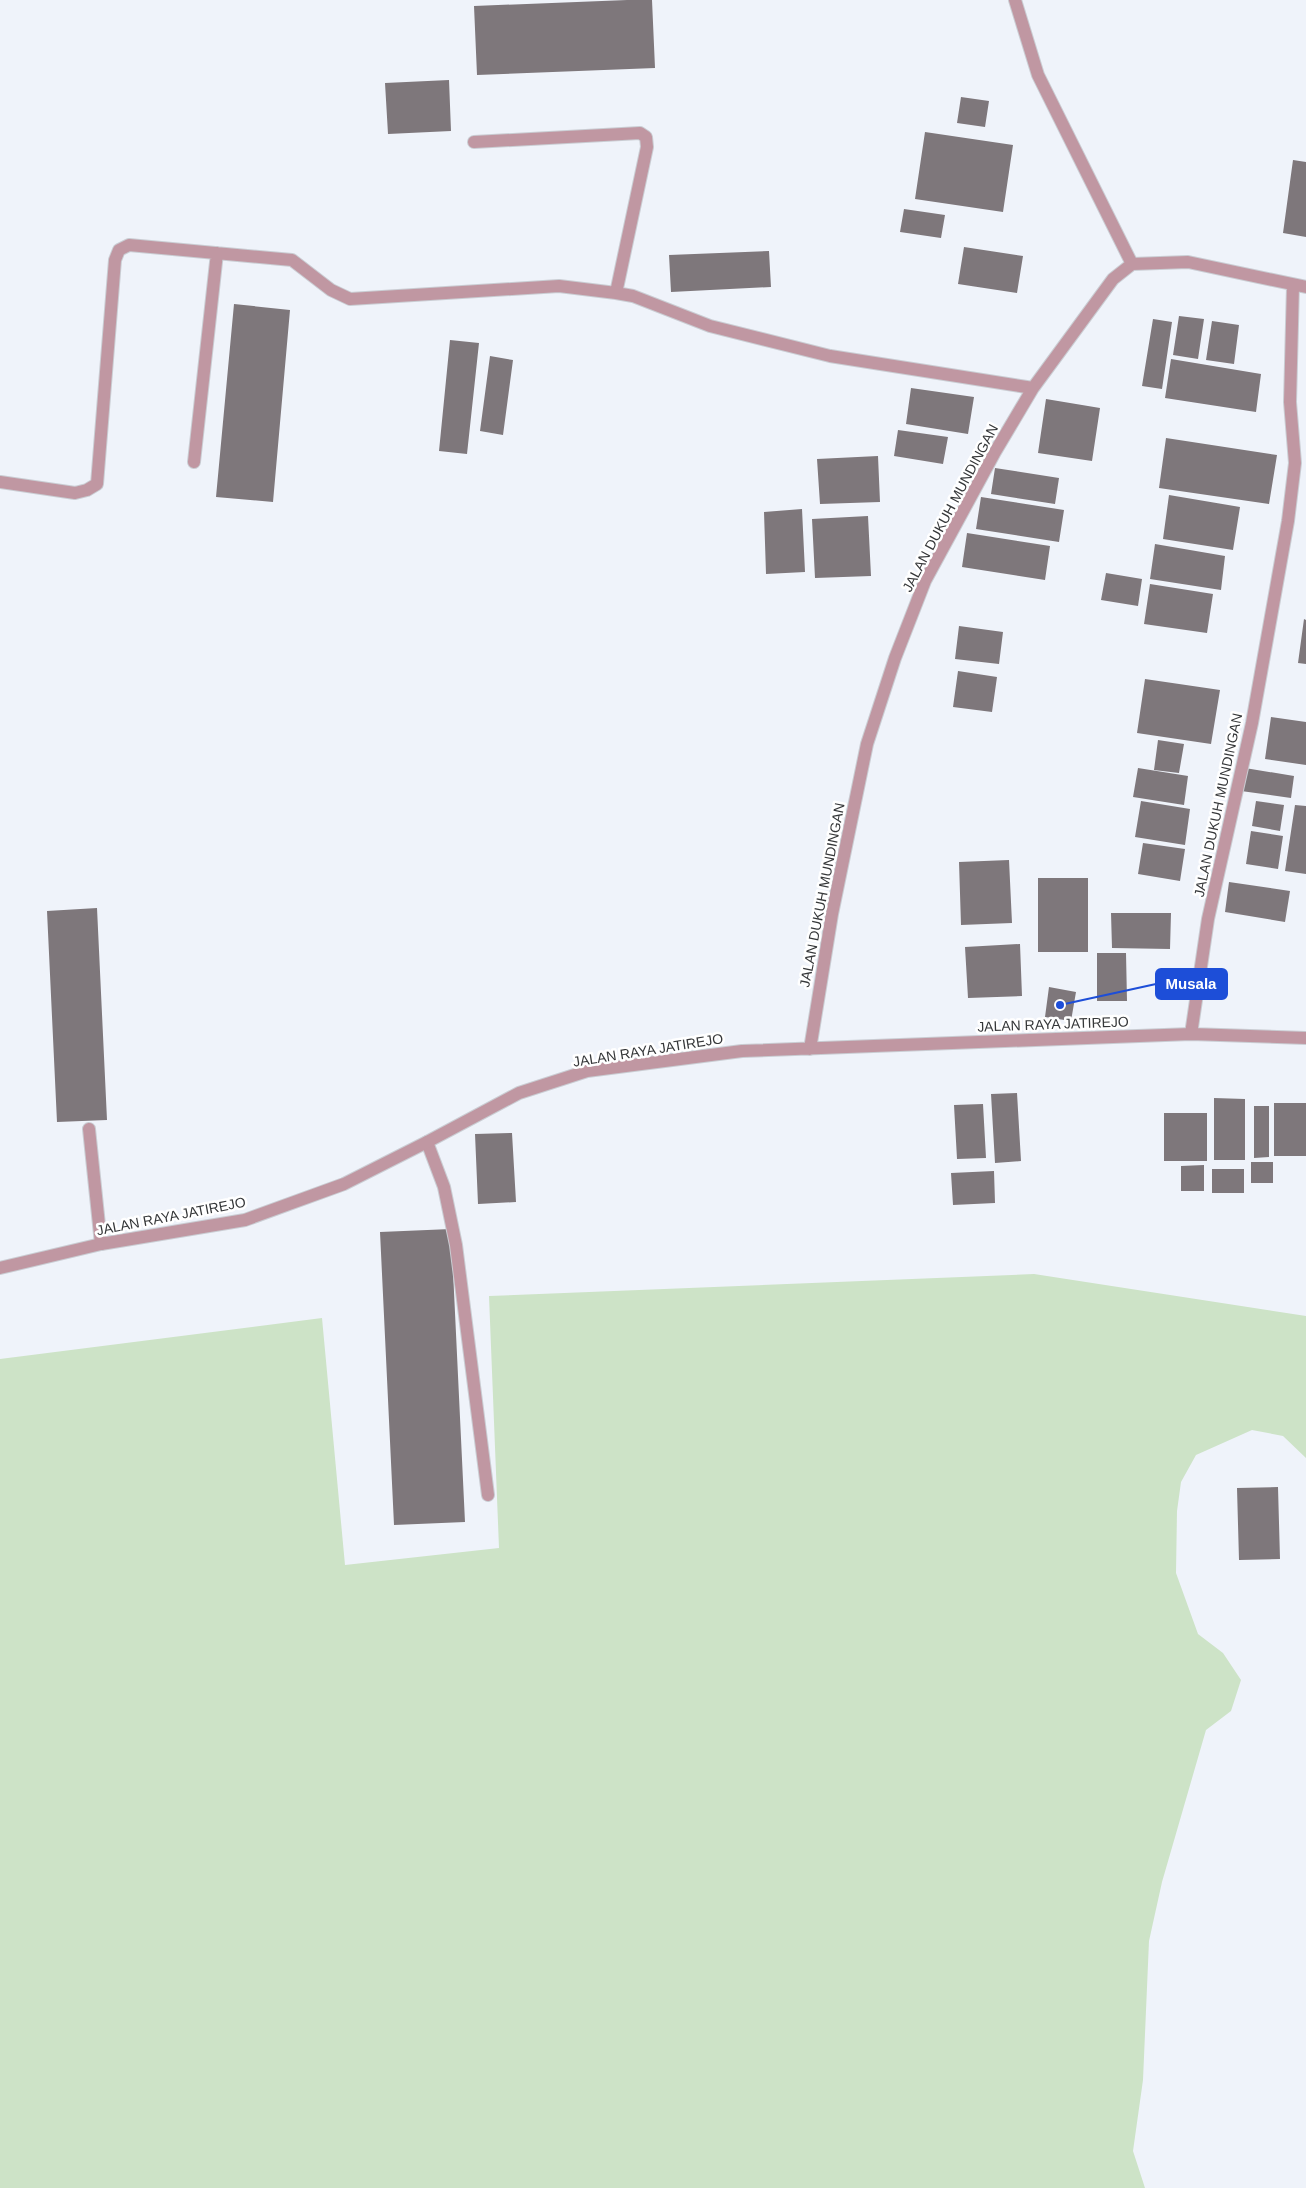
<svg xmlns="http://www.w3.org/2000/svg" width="1306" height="2188" font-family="Helvetica,sans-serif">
<rect width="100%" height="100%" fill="#eff3fa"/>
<path fill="#cde3c7" d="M1034 1274 1306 1316V1458L1283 1436 1252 1430 1196 1455 1181 1482 1177 1511 1176 1573 1198 1634 1223 1653 1241 1680 1231 1711 1206 1730 1162 1882 1149 1941 1143 2080 1133 2151 1145 2188H0V1359L322 1318 345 1565 499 1548 489 1296Z"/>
<path fill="#7e777b" d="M627 0H652L655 68 477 75 474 6Z
M449 80 451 131 388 134 385 83Z
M961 97 989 101 985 127 957 123Z
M925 132 1013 145 1003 212 915 199Z
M1293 160 1306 162V237L1283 233Z
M904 209 945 215 941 238 900 232Z
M964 247 1023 256 1017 293 958 284Z
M769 251 771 287 671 292 669 255Z
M234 304 290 310 273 502 216 497Z
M1179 316 1204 319 1198 359 1173 355Z
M1153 319 1172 322 1162 389 1142 386Z
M1212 321 1239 325 1234 364 1206 360Z
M450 340 479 343 467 454 439 451Z
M490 356 513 360 503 435 480 431Z
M1171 359 1261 374 1256 412 1165 398Z
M911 388 974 397 968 434 906 424Z
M1046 399 1100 408 1092 461 1038 453Z
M898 430 948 437 943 464 894 456Z
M1166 438 1277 455 1269 504 1159 488Z
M878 456 880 502 820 504 817 459Z
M995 468 1059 478 1055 504 991 494Z
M1169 495 1240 507 1233 550 1163 539Z
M981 497 1064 510 1059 542 976 529Z
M802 509 805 572 766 574 764 512Z
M868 516 871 576 815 578 812 519Z
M967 533 1050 546 1045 580 962 567Z
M1155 544 1225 556 1221 590 1150 579Z
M1106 573 1142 579 1138 606 1101 600Z
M1150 584 1213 594 1207 633 1144 624Z
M1304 619 1306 620V664L1298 663Z
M959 626 1003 632 999 664 955 659Z
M958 671 997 677 992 712 953 707Z
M1145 679 1220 690 1211 744 1137 733Z
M1271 717 1306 722V765L1265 759Z
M1158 740 1184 744 1179 773 1154 770Z
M1138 768 1188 776 1184 805 1133 797Z
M1245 768 1294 776 1291 798 1241 791Z
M1141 801 1190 809 1185 845 1135 837Z
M1256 801 1284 805 1280 831 1252 826Z
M1295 805 1306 806V874L1285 871Z
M1251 831 1283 836 1278 869 1246 864Z
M1143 843 1185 849 1180 881 1138 874Z
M1009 860 1012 923 961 925 959 862Z
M1038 878H1088V952H1038Z
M1229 882 1290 891 1285 922 1225 912Z
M97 908 107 1120 57 1122 47 911Z
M1111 913H1171L1170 949 1112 948Z
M1020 944 1022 996 968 998 965 947Z
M1097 953H1126L1127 1001H1097Z
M1049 987 1076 992 1071 1021 1045 1017Z
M1017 1093 1021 1161 995 1163 991 1094Z
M1214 1098 1245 1099V1160H1214Z
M1274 1103H1306V1156H1274Z
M983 1104 986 1158 957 1159 954 1105Z
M1254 1106H1269V1157L1254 1158Z
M1164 1113H1207V1161H1164Z
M512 1133 516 1202 478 1204 475 1134Z
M1251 1162H1273V1183H1251Z
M1204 1165V1191H1181V1166Z
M1212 1169H1244V1193H1212Z
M994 1171 995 1203 953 1205 951 1173Z
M451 1229 465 1522 394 1525 380 1232Z
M1278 1487 1280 1559 1239 1560 1237 1488Z"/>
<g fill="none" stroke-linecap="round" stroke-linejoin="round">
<g stroke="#cacdd3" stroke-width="14">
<path id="service" d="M89 1129 101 1244
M427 1142 444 1187 456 1245 488 1495"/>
</g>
<g stroke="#cacdd3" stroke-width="14">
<path id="minor" d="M1015 0 1038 75 1132 264
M474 142 640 133 646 137 647 147 616 293 633 296 710 326 830 356 1033 388
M194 462 217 253
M0 482 75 493 87 490 97 484 115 260 119 250 129 245 292 260 331 290 350 299 559 286 616 293
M1191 1034 1208 919 1252 723 1288 521 1295 463 1290 402 1293 285
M810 1049 832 914 867 744 895 658 925 581 995 452 1033 388 1113 279 1132 264 1188 262 1306 287
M0 1268 101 1244 245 1220 344 1184 427 1142 519 1093 587 1071 742 1051 1191 1034 1306 1038"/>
</g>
<use href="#service" stroke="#c097a2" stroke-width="12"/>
<use href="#minor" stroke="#c097a2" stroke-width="12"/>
</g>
<g text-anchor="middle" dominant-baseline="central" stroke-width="5" stroke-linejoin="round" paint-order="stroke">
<g font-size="14" fill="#353739" stroke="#fff">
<text transform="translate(950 508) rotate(-62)">JALAN DUKUH MUNDINGAN</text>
<text transform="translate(1218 805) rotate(-78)">JALAN DUKUH MUNDINGAN</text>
<text transform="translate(822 895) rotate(-79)">JALAN DUKUH MUNDINGAN</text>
<text transform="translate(1053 1024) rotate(-2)">JALAN RAYA JATIREJO</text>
<text transform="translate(648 1050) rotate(-9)">JALAN RAYA JATIREJO</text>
<text transform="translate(171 1216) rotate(-11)">JALAN RAYA JATIREJO</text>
</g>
</g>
<path fill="none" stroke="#1d4ed8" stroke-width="2" d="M1060 1005L1156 984"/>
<circle fill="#1d4ed8" stroke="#fff" stroke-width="2" cx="1060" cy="1005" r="5"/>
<rect fill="#1d4ed8" stroke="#1d4ed8" stroke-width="2" x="1156" y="969" width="71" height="30" rx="5"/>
<g font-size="15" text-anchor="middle" font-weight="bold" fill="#fff">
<text x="1191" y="989">Musala</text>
</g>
</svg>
